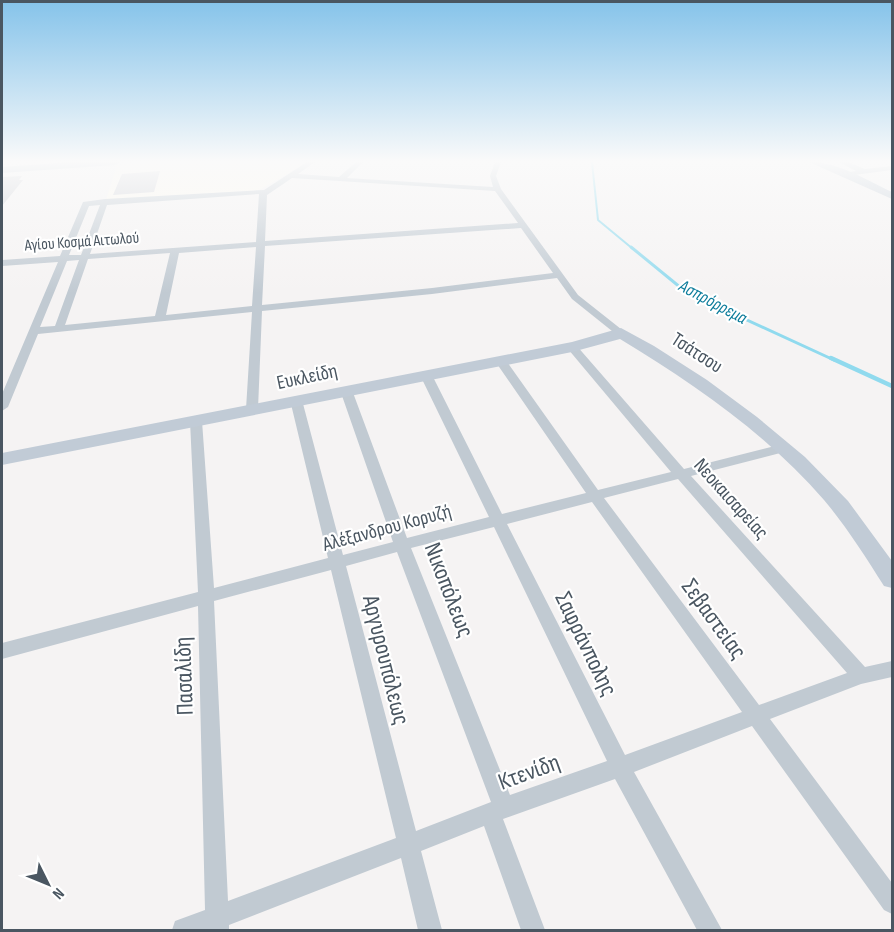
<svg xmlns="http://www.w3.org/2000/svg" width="894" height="932" font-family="'Sofia Sans Condensed',sans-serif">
<rect width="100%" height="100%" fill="#f5f3f3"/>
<path fill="#fdf9ef" d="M143 162H308L259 190 106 200 117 165Z"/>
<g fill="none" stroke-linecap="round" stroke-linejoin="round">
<path stroke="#90daee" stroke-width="2" d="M592 162 598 220 633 249"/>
<path stroke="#90daee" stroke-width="3" d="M631 247 686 292 834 360"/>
<path stroke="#90daee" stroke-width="4.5" d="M831 358 892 386"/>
</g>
<path fill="#cdcfd5" d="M160 171 154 192 113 195 122 174Z
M22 176 19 180H23L2 206V177Z"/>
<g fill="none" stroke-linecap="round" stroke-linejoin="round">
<path fill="#c1cad2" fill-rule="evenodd" d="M307 162H315L298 174 339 177 356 162H363L347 178 493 187 490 176 495 162H501L496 176 501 189 578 295 626 333 625 335H617L572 299 557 278 432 294 262 311 258 409 252 413 246 409 252 312 38 334 8 407 2 411V394L58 262 2 266V260L60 256 83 202 105 199 264 190ZM292 178 495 191 518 223 265 241 267 195ZM259 194 256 242 90 254 107 205ZM100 205 81 255H69L89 206ZM521 228 553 273 432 288 262 305 265 246ZM256 247 252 306 166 315 179 253ZM170 253 155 316 65 325 88 259ZM79 260 55 326 40 327 67 261Z
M839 162H848L865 169 892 166V170L846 176 844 173 856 171Z
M572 344 576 345 684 469 783 444 790 448 788 451 691 476 865 667 892 661V677L861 684 770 719 892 883V914L884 910 752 726 634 772 722 930H697L615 779 503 819 545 930H521L484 826 421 851 442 930H418L401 858 229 925V930H172L175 921 205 910 198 606 2 659V643L198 592 190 421 192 418 196 417 202 421 214 588 328 558 290 400 292 397H300L302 400 343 555 393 542 340 390 342 388H350L352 390 407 538 489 517 420 375 422 373 426 372 432 375 502 514 586 493 495 361 497 359H505L598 490 671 472 568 349 567 347ZM678 479 847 673 759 705 604 498ZM592 502 742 712 625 755 507 524ZM494 527 607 761 510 795 411 548ZM397 552 491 802 416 831 346 566ZM331 570 396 838 228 901 214 601Z"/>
<path fill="#c1cbd6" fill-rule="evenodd" d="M72 162H120L115 165 2 173V167Z
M809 162C839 162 866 180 892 192V199Z
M621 328 654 346 707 380 757 417 805 457 848 501 892 561V588L884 586C865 556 846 526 824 500 767 434 694 384 620 339L572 352 2 465V453L572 342Z"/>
</g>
<linearGradient id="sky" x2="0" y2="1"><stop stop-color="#85c3ea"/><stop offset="0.55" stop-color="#fafafa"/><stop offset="1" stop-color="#fafafa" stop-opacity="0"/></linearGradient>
<rect width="894" height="293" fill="url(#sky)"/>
<g text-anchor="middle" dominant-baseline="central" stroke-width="4.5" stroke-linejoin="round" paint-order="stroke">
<g font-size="16" fill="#4a5661" stroke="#fff">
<text transform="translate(82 242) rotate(-4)">Αγίου Κοσμά Αιτωλού</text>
</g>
<g font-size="18" font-style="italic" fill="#0c7c9b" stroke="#fff">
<text transform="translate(713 302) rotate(28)">Ασπρόρρεμα</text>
</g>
<g font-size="20" fill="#4a5661" stroke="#fff">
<text transform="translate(697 353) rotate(33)">Τσάτσου</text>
<text transform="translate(307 377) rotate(-12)">Ευκλείδη</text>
<text transform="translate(731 499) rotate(48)">Νεοκαισαρείας</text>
<text transform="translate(387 528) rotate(-15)">Αλέξανδρου Κορυζή</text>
</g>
<g font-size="24" fill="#4a5661" stroke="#fff">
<text transform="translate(449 590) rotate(69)">Νικοπόλεως</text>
<text transform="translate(714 619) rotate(54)">Σεβαστείας</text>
<text transform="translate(586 644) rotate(64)">Σαφράνπολης</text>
<text transform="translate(386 660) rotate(76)">Αργυρουπόλεως</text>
<text transform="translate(184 676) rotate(-92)">Πασαλίδη</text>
<text transform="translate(529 772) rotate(-20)">Κτενίδη</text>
</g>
</g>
<rect width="894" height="932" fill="none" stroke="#4a5661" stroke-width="6"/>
<g transform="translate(48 884) rotate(133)" stroke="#ffffff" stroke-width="4.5" paint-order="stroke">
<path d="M0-4.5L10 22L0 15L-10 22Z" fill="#4a5661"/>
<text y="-9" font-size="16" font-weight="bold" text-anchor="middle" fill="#4a5661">N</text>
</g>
</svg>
